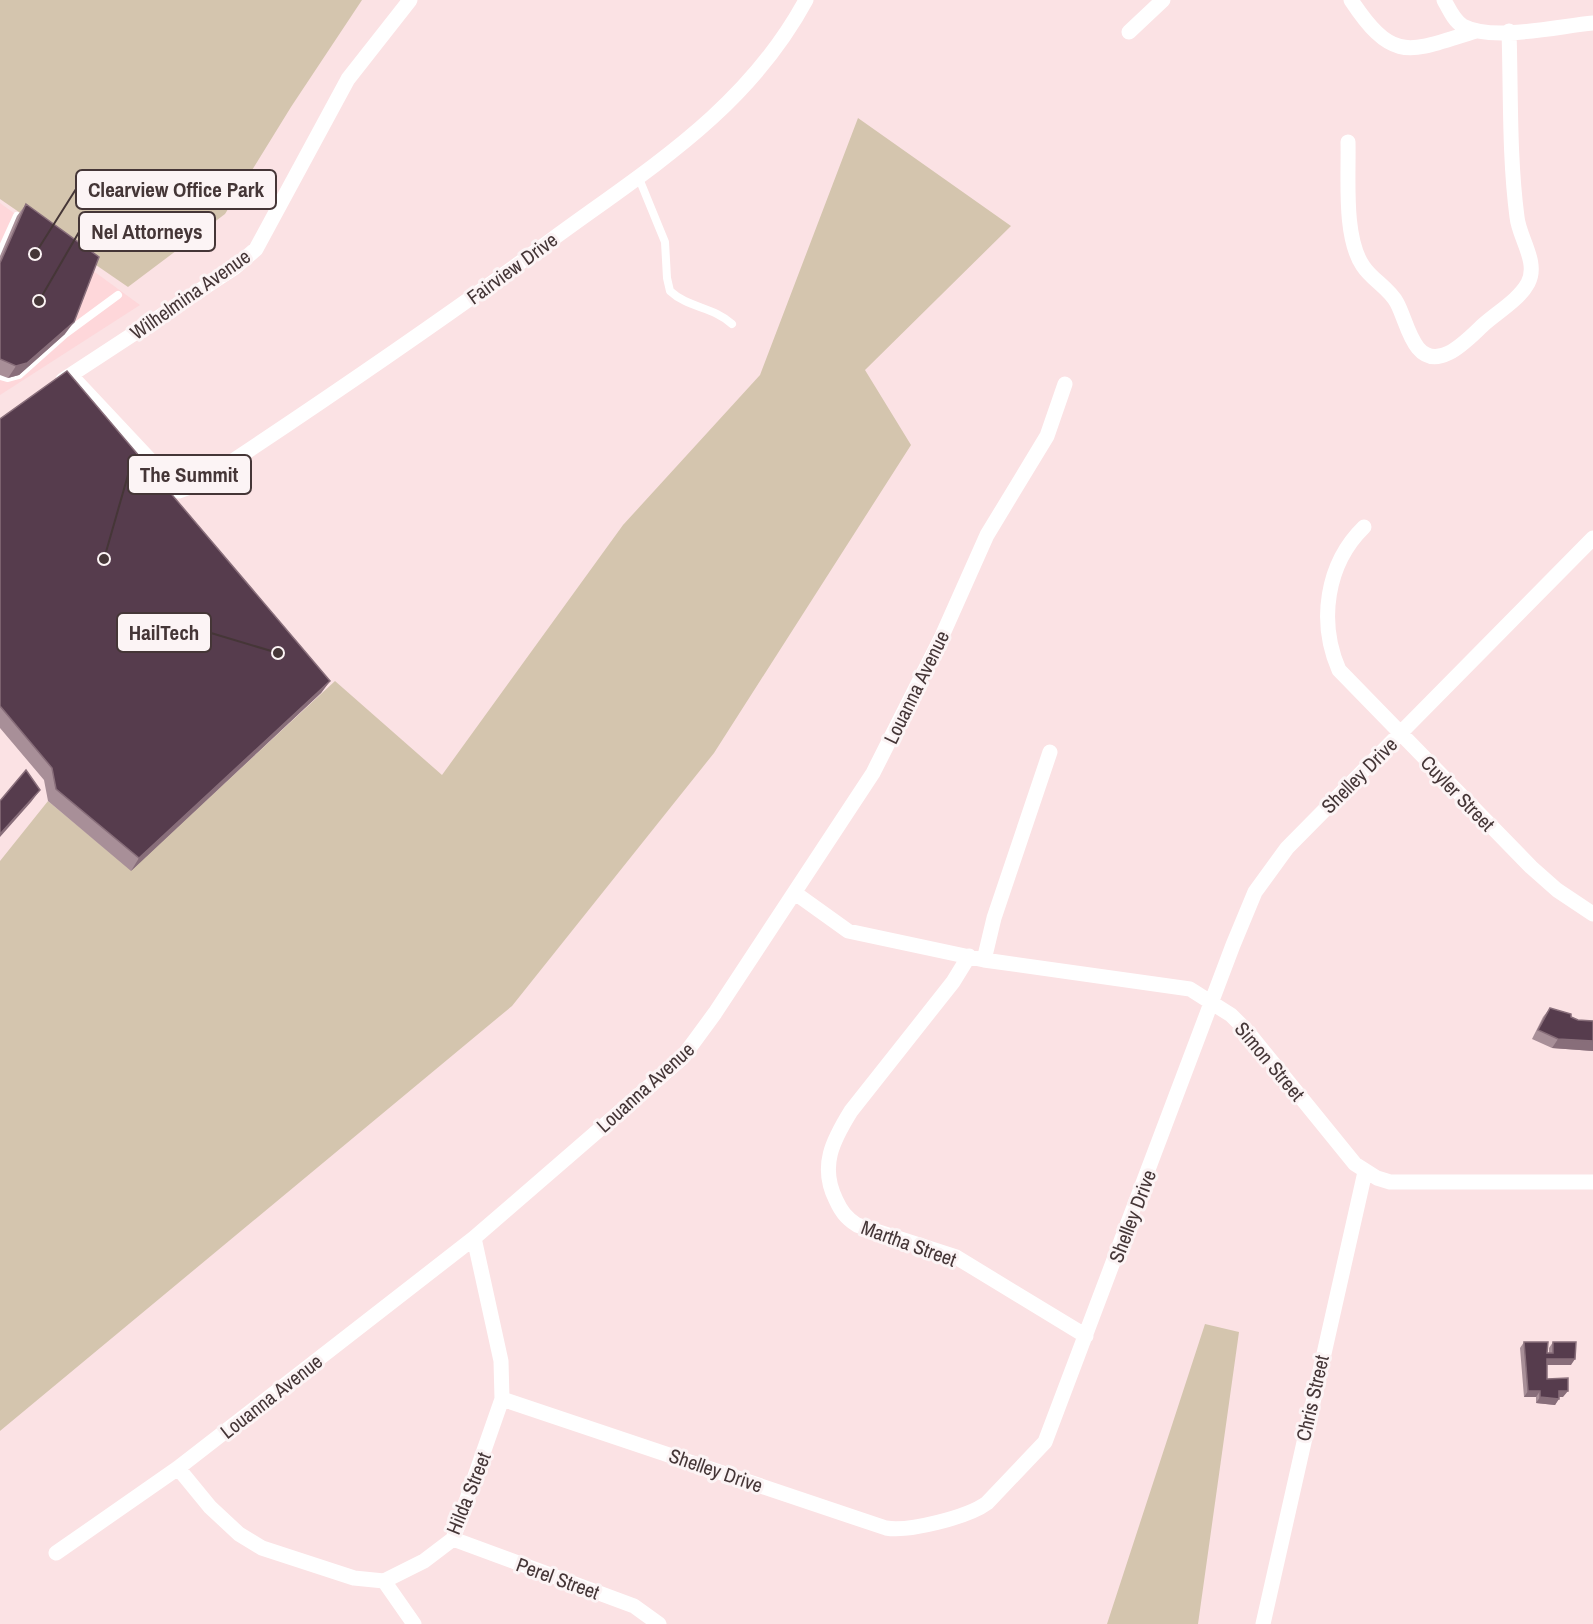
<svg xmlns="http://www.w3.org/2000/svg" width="1593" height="1624" font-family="'Archivo Narrow',sans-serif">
<rect width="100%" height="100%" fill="#fbe2e4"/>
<path fill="#fed7da" d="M0 203 140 305 0 395Z"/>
<path fill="#d4c5ae" d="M0 0H362L291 107 225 214 128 287 0 199Z
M858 118 1011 226 865 370 911 445 714 753 512 1006 0 1431V861L48 801 131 870 335 681 442 775 623 525 760 375Z
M1205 1324 1239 1332 1198 1624H1107Z"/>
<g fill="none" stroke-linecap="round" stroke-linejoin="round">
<path stroke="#fff" stroke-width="8" d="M638 176 665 242 667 278 670 291C688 308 714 307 732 324
M0 253 17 216
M0 376 8 378 19 375 65 334 118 295"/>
<path stroke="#fff" stroke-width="15" d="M1351 0C1394 65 1410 51 1476 31
M1444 0C1449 9 1454 21 1463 26 1493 42 1559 26 1593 23
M1129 32 1163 0
M1348 142C1349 176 1343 237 1363 266 1372 280 1389 288 1397 303 1404 316 1408 336 1418 348 1438 372 1467 340 1482 326 1496 313 1519 300 1528 283 1539 262 1519 238 1517 217 1509 156 1511 93 1509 31
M74 379 179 491 198 484C319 404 438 323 554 238 651 167 747 109 806 0
M63 380 234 268 256 249 348 79 410 0
M1364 527C1326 564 1318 622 1339 670L1531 867 1557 890 1593 914
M795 893 848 931 984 960 1190 989 1231 1015 1247 1031 1355 1164 1377 1178 1390 1182H1593
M969 956 953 982 851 1111C833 1140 819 1166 836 1200 841 1211 846 1218 857 1225L956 1257 1086 1336
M984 960 994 918 1050 752
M502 1399 886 1528C909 1532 968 1517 987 1503L1045 1442 1233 945 1255 892 1287 848 1593 538
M178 1468 210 1507 239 1534 262 1548 354 1578 384 1581 424 1561 453 1539 502 1399 501 1361 474 1238
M453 1539 634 1606 659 1624
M56 1553 178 1468 474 1238 682 1058 715 1013 873 773 942 636 987 535 1047 436 1065 384
M384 1581 414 1624
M1263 1624 1365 1172"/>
</g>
<path fill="#a88f98" d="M26 204 65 334 19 375 8 378 0 375V256L17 216Z
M0 419 330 681 321 693 131 871 48 801 44 780 0 728Z
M1550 1008 1578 1020 1593 1021V1051L1552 1048 1532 1039 1543 1017Z
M1524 1342 1549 1353V1348L1553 1342 1571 1365H1547V1379L1563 1397H1559L1555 1405 1536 1403V1397H1524L1520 1348Z"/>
<path fill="#886e7a" d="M74 322 65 334 19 375 8 378 16 366Z
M330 681 321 693 131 871 139 858Z
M40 790 31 802 0 837V834Z
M1558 1039 1593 1041V1051L1552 1048Z
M1547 1359H1575L1571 1365H1543Z
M1528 1391H1540L1536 1397H1524Z
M1559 1391H1568L1563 1397H1555Z
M1540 1397 1559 1399 1555 1405 1536 1403Z"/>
<path fill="#563c4d" stroke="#886e7a" stroke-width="1.5" d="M26 204 99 257 74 322 27 363 16 366 0 359V263Z
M67 371 330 681 139 858 56 789 52 768 0 706V419Z
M26 770 40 790 0 834V801Z
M1550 1008 1571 1014V1017L1578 1020 1593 1021V1041L1558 1039 1538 1030Z
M1524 1342H1548L1547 1353H1553V1342H1576L1575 1359H1547V1379L1568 1378V1391H1559V1399L1540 1397V1391H1528Z"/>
<g text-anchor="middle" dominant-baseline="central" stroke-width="6" stroke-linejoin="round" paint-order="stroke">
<g font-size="20" fill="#453637" stroke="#fcf4f5">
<text transform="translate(512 268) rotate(-36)">Fairview Drive</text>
<text transform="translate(190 294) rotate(-35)">Wilhelmina Avenue</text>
<text transform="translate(916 687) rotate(-64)">Louanna Avenue</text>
<text transform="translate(1359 775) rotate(-45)">Shelley Drive</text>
<text transform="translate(1458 793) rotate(46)">Cuyler Street</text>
<text transform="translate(1270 1061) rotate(50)">Simon Street</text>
<text transform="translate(645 1087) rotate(-42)">Louanna Avenue</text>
<text transform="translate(1132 1216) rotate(-69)">Shelley Drive</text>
<text transform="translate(909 1243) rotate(20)">Martha Street</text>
<text transform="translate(271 1396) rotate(-38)">Louanna Avenue</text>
<text transform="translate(1312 1398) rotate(-77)">Chris Street</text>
<text transform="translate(716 1470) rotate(19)">Shelley Drive</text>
<text transform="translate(468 1493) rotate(-68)">Hilda Street</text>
<text transform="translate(558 1578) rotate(20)">Perel Street</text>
</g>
</g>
<path fill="none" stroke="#453637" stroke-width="2" d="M35 254L76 189M39 301L79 232M104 559L128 475M278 653L211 633"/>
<g fill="#453637" stroke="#fcf4f5" stroke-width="2">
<circle cx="35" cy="254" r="6"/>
<circle cx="39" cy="301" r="6"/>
<circle cx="104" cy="559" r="6"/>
<circle cx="278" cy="653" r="6"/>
</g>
<g fill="#fcf4f5" stroke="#453637" stroke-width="2">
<rect x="76" y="170" width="200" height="39" rx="6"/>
<rect x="79" y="212" width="136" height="39" rx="6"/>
<rect x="128" y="455" width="123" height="39" rx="6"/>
<rect x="117" y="613" width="94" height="39" rx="6"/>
</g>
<g font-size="21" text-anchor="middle" font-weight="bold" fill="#453637">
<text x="176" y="197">Clearview Office Park</text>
<text x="147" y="239">Nel Attorneys</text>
<text x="189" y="482">The Summit</text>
<text x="164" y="640">HailTech</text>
</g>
</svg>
